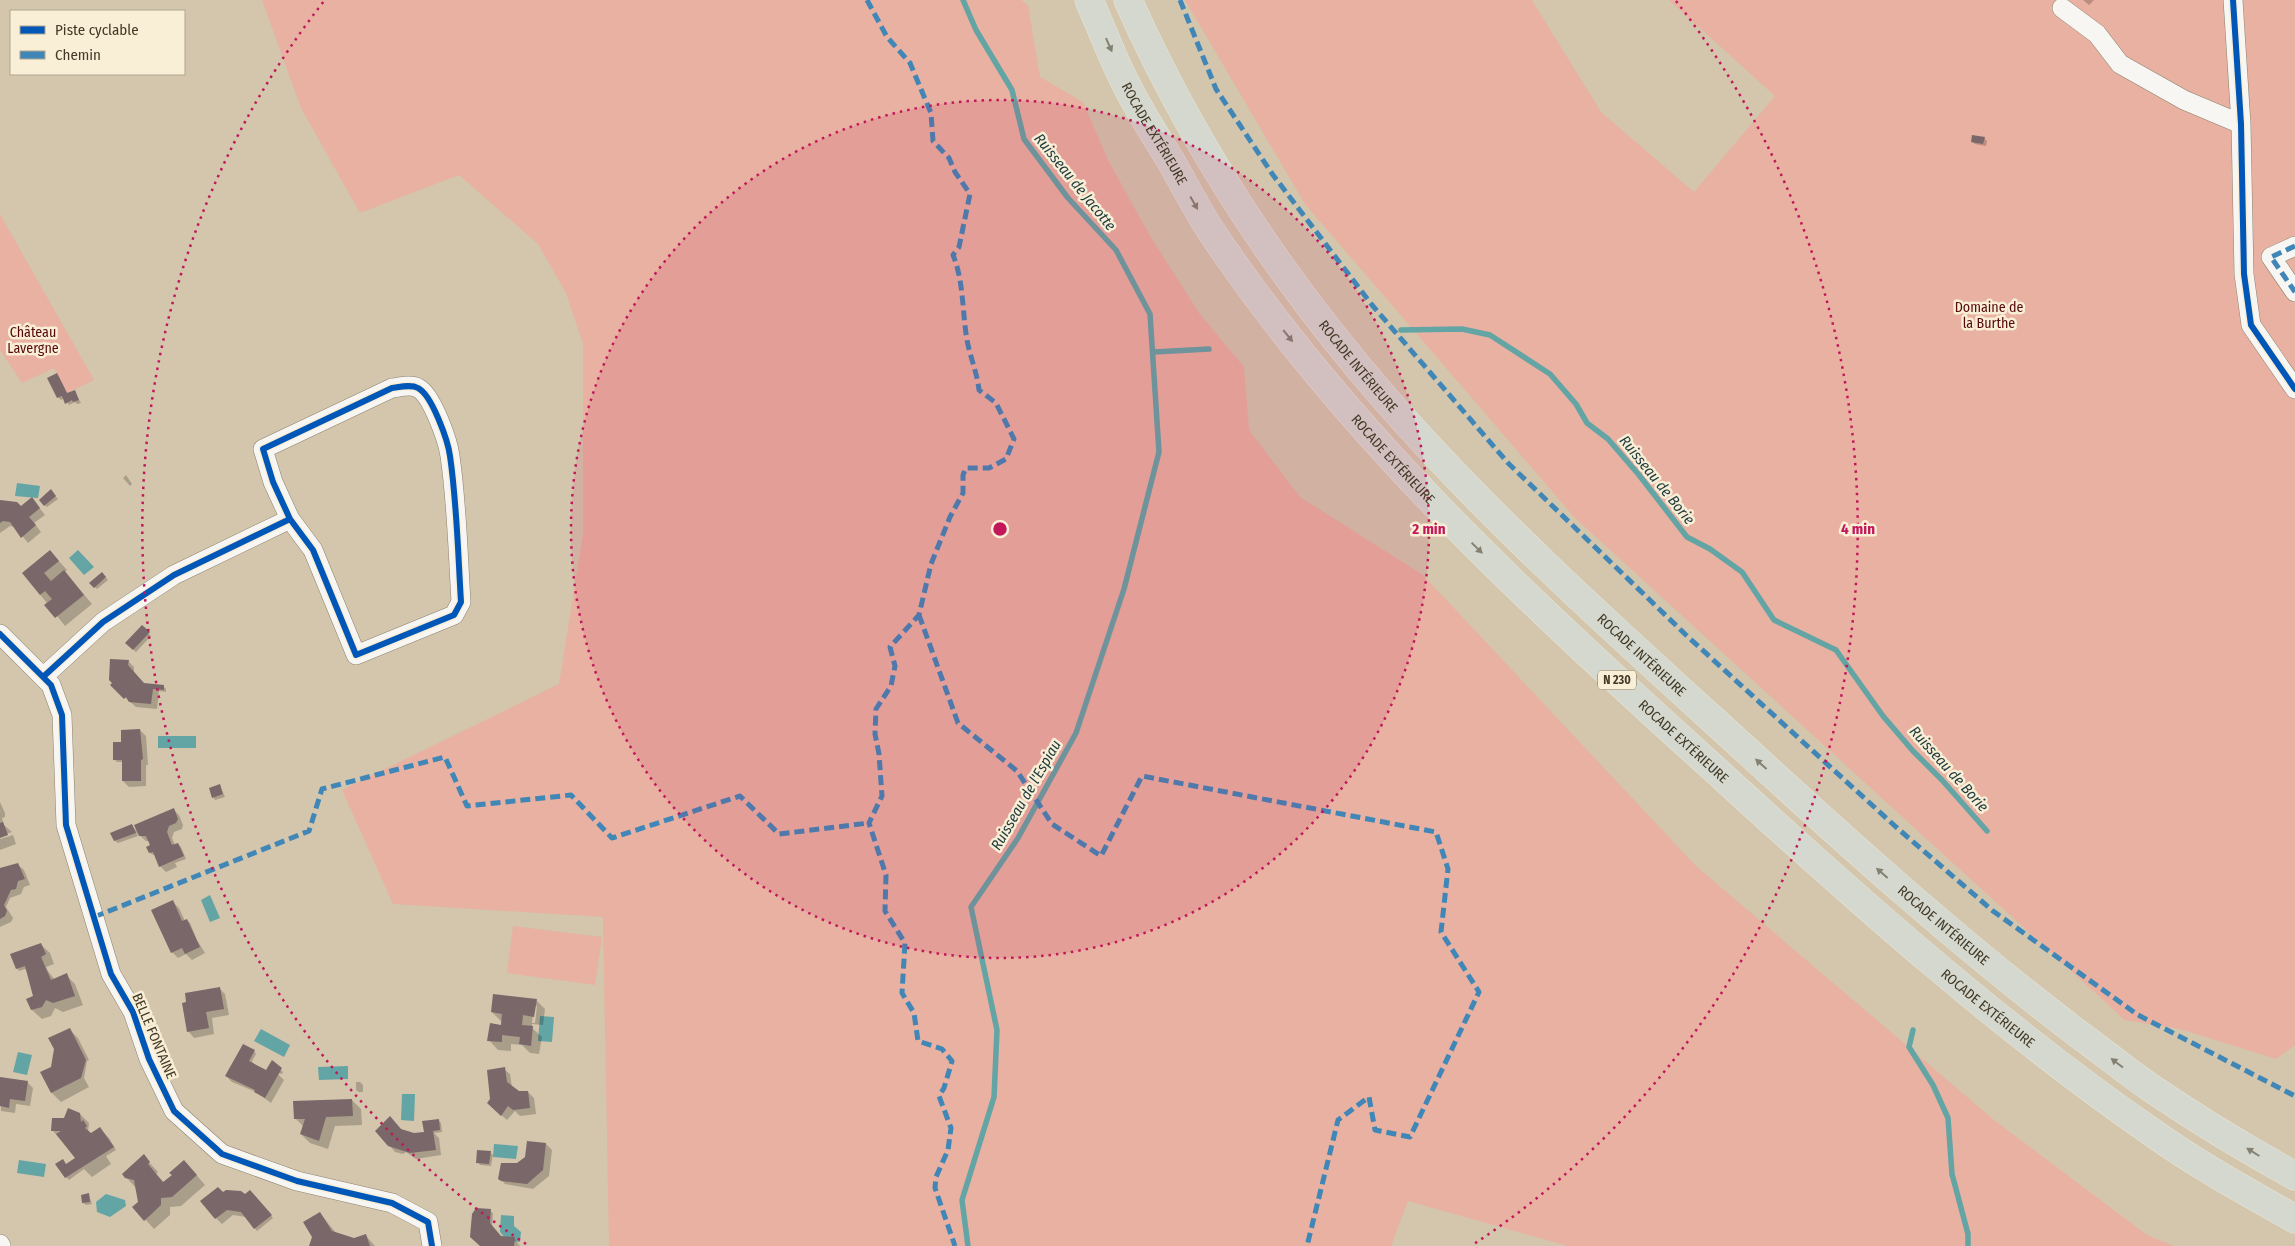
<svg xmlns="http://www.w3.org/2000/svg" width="2295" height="1246" font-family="'Fira Sans Condensed',sans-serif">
<rect width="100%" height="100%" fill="#d3c6ac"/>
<path fill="#e8b1a1" d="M262 0H1021L1028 5 1040 77 1083 102 1109 162 1149 234 1199 313 1244 367 1249 430 1300 497 1423 575 1696 866 1994 1120 2147 1235 2174 1246H1568L1408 1201 1391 1246H609L603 917 393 904 342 790 559 684 583 534V344L566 293 538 244 459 175 360 213 301 108Z
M1185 0H1532L1601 112 1694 192 1775 96 1669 0H2295V1045L2276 1059 2180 1029 2125 1020 1575 518 1305 204Z
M0 214 94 380 67 393 54 368 22 383 0 350Z
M513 926 602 937 595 985 507 973Z"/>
<path fill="#63a4a4" d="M17 483 40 486 38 498 15 496Z
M78 550 94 567 84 575 69 558Z
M158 736H196V748H158Z
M210 895 220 918 210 922 201 900Z
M540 1016 554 1017 552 1042 538 1041Z
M261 1029 290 1045 284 1057 254 1041Z
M18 1052 32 1055 27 1075 13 1072Z
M348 1066V1079L319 1080 318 1067Z
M402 1094H415L414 1121 401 1120Z
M494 1144 518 1146 516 1159 493 1157Z
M19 1160 46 1164 44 1177 17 1173Z
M106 1194 125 1200 126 1206 110 1217 97 1212 96 1202Z
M501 1215 514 1216V1226L521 1232 520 1242 507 1240 500 1232Z"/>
<path fill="#0003" fill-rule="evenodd" d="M2083 0H2094L2089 5Z
M1984 138 1987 141 1986 146 1975 144 1972 142Z
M59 377 68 395 74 391 81 403 77 404 75 402 69 405 64 398 61 400 58 397Z
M126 475 132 484 130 486 123 478Z
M51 491 58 499 47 507 40 500Z
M0 501 21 508 37 505 45 515 34 523 41 532 28 543 15 527 10 526 0 533Z
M50 551 67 570 65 572 92 604 65 626 23 573Z
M102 573 108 580 97 589 91 583Z
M142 627 151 636 136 652 126 643Z
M128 661 134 667V673L144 684 163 686 166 689V692L159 691 157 709 136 707 112 686Z
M140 730 146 736 148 765H146V786L129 787 123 781V762H117L114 759 123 744Z
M220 786 225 797 215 800 213 797Z
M0 802 5 813V817L2 818 4 825 12 832 0 836Z
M173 809 179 815 183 825 182 829 174 832 172 838 175 845 178 844 181 847 186 859 175 863 177 867 166 872 160 866 155 854 153 855 150 853 152 846 150 841H146L136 832 138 836 118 843 115 841 112 833 132 826 138 832Z
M13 835 16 844 0 850V839Z
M18 865 24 870 30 885 24 887 21 894 10 898 6 907 13 918 11 922 0 927V869Z
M173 902 179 908 185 921 187 920 190 923 197 940 205 953 192 960 186 954 178 958 172 952Z
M40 944 50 953 54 964 46 967 48 971 55 980 66 975 75 984 83 1005 63 1012 55 1008 51 1016 42 1019 32 1010 35 997 28 972 25 969 19 971 17 968Z
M219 988 225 994 229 1015 212 1018 214 1034 194 1038 189 1032 188 1003Z
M536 1000 545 1009 543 1025 532 1024V1028L542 1037 539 1054 530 1053 522 1045 511 1044V1051L498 1050 489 1040 502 1026 501 1021 492 1012ZM534 1006H537L535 1023H532Z
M69 1029 78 1038 89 1060 87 1061 84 1078 89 1087 61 1102 52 1093 42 1073 52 1068Z
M254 1051 256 1054 252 1061 255 1066 266 1072 272 1062 283 1072 282 1074 277 1073 284 1080 271 1103 256 1092 232 1082 226 1076Z
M504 1069 510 1074 512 1087 519 1093 528 1092 534 1098 536 1114 520 1116 515 1111 507 1120 494 1109Z
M0 1078 27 1082 33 1088 30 1106 16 1104 15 1113 1 1111Z
M356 1082H360L363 1085V1092H359L356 1090Z
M352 1100 361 1109 362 1125 335 1126 328 1149 310 1143 301 1134 304 1127 295 1118Z
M80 1114 89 1123 88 1132 90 1135 100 1129 109 1138 116 1150 106 1156 111 1164 92 1177 84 1169 69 1180 66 1177V1165L76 1158 53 1131 65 1119Z
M438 1120 441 1123 442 1132 434 1133 439 1138 441 1155 416 1159 406 1152 403 1154 395 1152 389 1145 402 1130 414 1134 427 1133Z
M546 1144 552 1150 549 1176 533 1189 505 1184 500 1178Z
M490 1152 493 1155 491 1166 480 1165 478 1162Z
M143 1156 158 1172 156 1174 164 1183 173 1175 193 1171 205 1185 181 1206 170 1207V1215L154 1229 134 1207 140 1202 135 1187 126 1177Z
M223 1194 256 1197 273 1218 257 1231 246 1217 233 1215 222 1224 216 1218Z
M89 1195 92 1204 86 1205 83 1203Z
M490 1211 493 1213 492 1227 501 1237 514 1238 520 1246H481Z
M320 1213 336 1233 354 1239 366 1236 375 1246H311Z"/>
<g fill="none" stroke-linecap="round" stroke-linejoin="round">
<path stroke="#63a4a4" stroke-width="5.5" d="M963 0 976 30 1012 90 1024 139 1068 198 1116 250 1150 314 1159 452 1124 589 1076 733 1018 838 971 907 997 1030 994 1097 962 1200 968 1246
M1401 330 1462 329 1490 335 1550 374 1576 404 1587 423 1608 439 1639 475 1687 537 1710 549 1742 572 1774 620 1836 650 1883 716 1913 751 1942 780 1987 831
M1154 352 1209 349
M1913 1030 1909 1047 1933 1085 1948 1118 1952 1174 1968 1234V1246"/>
</g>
<path fill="#796769" d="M1972 135 1985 137 1983 144 1971 142Z
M57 373 67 393 75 390 79 400 73 402 72 400 65 404 62 396 57 398 47 378Z
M51 489 56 496 44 506 39 500Z
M32 497 40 508 29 517 36 525 21 538 10 522 3 521 0 523V500L17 502 21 506Z
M50 550 59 561 44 573 51 581 64 570 84 595 55 618 44 605 52 599 45 591 40 595 22 573Z
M102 572 106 577 94 588 89 583Z
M142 625 150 632 133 650 125 643Z
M110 659 129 660 128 665 144 683 164 685V690L153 689 151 704 129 702 126 697 124 699 110 685 112 683 109 680Z
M140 729 143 759 141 760V781H122V760H113V742H121V730Z
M220 784 223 794 212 798 209 788Z
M174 808 178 819 176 823 169 826 167 832 172 845 178 843 184 856 159 867 153 852 149 853 146 847 150 845 146 836H139L134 825Z
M3 822 8 835 0 838V823Z
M132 824 136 833 114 841 110 833Z
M18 863 25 879 18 881 16 889 11 890 4 905 7 911 5 916 0 919V868Z
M173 900 182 921 187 919 200 947 185 954 182 948 171 953 151 910Z
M41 943 46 954 41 957 51 980 67 973 75 996 53 1003 46 1000 42 1007 31 1010 26 999 33 996 25 966 16 969 10 954Z
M220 987 224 1009 206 1012 209 1028 187 1032 182 1003 186 1002 185 993Z
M493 994 537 999 534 1017 523 1015 522 1025 533 1026 531 1046 519 1044 520 1037 502 1035V1042L487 1041 490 1023 501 1025 502 1014 491 1012Z
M70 1028 86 1060 81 1078 51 1093 40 1072 51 1067 54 1049 48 1038Z
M243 1044 255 1050 249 1061 266 1070 272 1060 282 1068 265 1098 254 1092 255 1090 225 1076Z
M505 1067 507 1082 519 1091H528L530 1108 513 1110 508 1106 501 1116 487 1103 490 1099 487 1070Z
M0 1077 28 1081 25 1101 10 1099 9 1108 0 1106Z
M352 1099 353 1116 326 1117 319 1141 300 1134 305 1119H294L293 1101Z
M68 1108 80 1113 81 1122 83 1120 87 1126 85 1128 91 1133 100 1127 114 1147 65 1178 55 1164 63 1159 66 1164 75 1158 56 1134 61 1131H51L52 1118H64Z
M390 1116 401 1129 414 1133 424 1132 422 1121 439 1119 440 1130 433 1131 436 1150 410 1153 388 1146 375 1131Z
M527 1141 546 1143 543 1170 527 1184 501 1181 498 1179 501 1163H517L525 1157Z
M477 1150 491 1151 489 1164 476 1163Z
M144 1154 150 1162 148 1164 163 1182 172 1175 169 1173 184 1160 197 1175 172 1197 161 1198V1205L144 1221 132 1207 138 1202 134 1180 125 1178 122 1174Z
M218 1187 223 1192 226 1190 241 1191 245 1194 250 1190 272 1215 254 1229 241 1212 227 1210 215 1219 200 1201Z
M89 1193 90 1202 82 1203 81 1195Z
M476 1208 491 1209 490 1223 501 1236 515 1237 514 1246H480L470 1237 472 1214Z
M320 1212 332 1231 354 1238 366 1234 370 1246H309L312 1237 303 1222Z"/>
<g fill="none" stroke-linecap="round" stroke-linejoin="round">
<g stroke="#8c826e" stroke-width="20">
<path id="minor" d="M2233 0 2241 124 2244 274 2251 325 2295 389
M2062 8 2097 34 2120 64 2184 100 2241 124
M2295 246 2271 257 2295 292
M0 634 51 685 62 715 66 825 111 974 133 1012 149 1059 174 1111 222 1154 297 1181 392 1203 428 1222 432 1246
M43 677 103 622 174 575 290 519 313 550 356 655 454 615 461 602C458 554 457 504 450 456 448 441 432 395 418 388 411 384 400 387 392 388L263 449 273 482 290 519
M0 1244 1 1246"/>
</g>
<g stroke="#ebe5da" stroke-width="29">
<g id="trunk">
<path id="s1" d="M1089 0C1102 29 1113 60 1128 88 1141 114 1157 138 1172 163 1185 186 1197 209 1211 231 1352 442 1537 608 1723 777 1861 903 2000 1027 2153 1133 2198 1165 2247 1192 2295 1219"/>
<path id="s2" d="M1128 0C1193 146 1282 281 1388 402 1497 526 1622 637 1744 748 1852 847 1961 945 2077 1033 2102 1051 2126 1071 2151 1088 2198 1120 2246 1149 2295 1176"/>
</g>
</g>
<use href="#minor" stroke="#f8f6f3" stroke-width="19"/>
<use href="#trunk" stroke="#d4d8ce" stroke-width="28"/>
<path stroke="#4087b7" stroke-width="5" stroke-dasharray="10 5" stroke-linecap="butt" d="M867 0 887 37 910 63 931 113 933 141 949 158 955 172 970 194 959 247 953 255C964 282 962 311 967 340 970 357 977 372 979 390L996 403 1014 439 1006 459 989 468H966L963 475V493L950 517 931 564 919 615 890 647 895 666 891 686 876 709 875 734 879 754 882 796 869 823 886 875 885 911 905 943 902 993 914 1013 918 1041 942 1049 952 1061 944 1088 939 1096 951 1128 948 1150 936 1177 935 1188 955 1246
M1180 0 1216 89 1273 175 1372 305 1508 463 1686 635 1896 827 1993 911 2138 1015 2295 1096
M2295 246 2271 257 2295 292
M919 615 958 723 1017 771 1052 824 1101 856 1142 776 1436 832 1448 869 1441 932 1479 992 1410 1137 1375 1130 1369 1097 1338 1120 1307 1246
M94 917 309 831 322 789 445 757 467 806 571 795 612 838 740 796 779 834 869 823"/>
<g stroke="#f9eed6" stroke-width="9">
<path id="cycleway" d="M2233 0 2241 124 2244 274 2251 325 2295 389
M0 634 51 685 62 715 66 825 111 974 133 1012 149 1059 174 1111 222 1154 297 1181 392 1203 428 1222 432 1246
M43 677 103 622 174 575 290 519 313 550 356 655 454 615 461 602C458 554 457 504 450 456 448 441 432 395 418 388 411 384 400 387 392 388L263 449 273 482 290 519"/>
</g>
<use href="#cycleway" stroke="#0057b8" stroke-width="6"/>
</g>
<defs><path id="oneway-solid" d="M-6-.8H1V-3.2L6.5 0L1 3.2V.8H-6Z" transform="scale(1.25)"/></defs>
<g fill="#848172">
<use href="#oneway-solid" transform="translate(1109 45) rotate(66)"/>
<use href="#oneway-solid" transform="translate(1194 203) rotate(60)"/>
<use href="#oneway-solid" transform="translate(1288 336) rotate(51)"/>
<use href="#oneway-solid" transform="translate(1477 548) rotate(44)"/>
<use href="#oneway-solid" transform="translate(1761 764) rotate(-138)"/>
<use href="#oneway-solid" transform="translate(1882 873) rotate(-139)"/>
<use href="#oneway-solid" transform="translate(2117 1063) rotate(-143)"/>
<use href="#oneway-solid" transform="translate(2253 1152) rotate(-148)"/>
</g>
<circle cx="1000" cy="529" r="429" fill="#c2185b" fill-opacity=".12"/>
<g fill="none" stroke="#c2185b" stroke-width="2.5" stroke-dasharray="2.5 5">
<circle cx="1000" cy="529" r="429"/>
<path d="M526 1244A858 858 0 0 1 324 1M1676 1A858 858 0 0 1 1474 1244"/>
</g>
<g text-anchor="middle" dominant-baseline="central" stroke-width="5" stroke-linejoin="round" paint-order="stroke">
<rect fill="#f9eed6" stroke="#796f5b" stroke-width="1" x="1598" y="670.5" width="38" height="19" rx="4"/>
<g font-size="12" font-weight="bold" fill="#423926">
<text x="1617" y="680">N 230</text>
</g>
<g font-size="14" fill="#423926" stroke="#f9eed6">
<text stroke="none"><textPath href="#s1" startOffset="149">ROCADE EXTÉRIEURE</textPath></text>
<text stroke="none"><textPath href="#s2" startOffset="434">ROCADE INTÉRIEURE</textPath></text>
<text stroke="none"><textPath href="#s1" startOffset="554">ROCADE EXTÉRIEURE</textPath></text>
<text stroke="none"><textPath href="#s2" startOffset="839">ROCADE INTÉRIEURE</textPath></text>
<text stroke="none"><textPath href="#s1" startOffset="959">ROCADE EXTÉRIEURE</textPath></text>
<text stroke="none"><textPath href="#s2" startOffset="1244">ROCADE INTÉRIEURE</textPath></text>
<text stroke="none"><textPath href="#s1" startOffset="1364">ROCADE EXTÉRIEURE</textPath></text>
<text transform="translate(154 1036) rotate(67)">BELLE FONTAINE</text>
</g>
<g font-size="14" fill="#57090c" stroke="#f9eed6">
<text x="1989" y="307">Domaine de<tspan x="1989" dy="16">la Burthe</tspan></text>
<text x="33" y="332">Château<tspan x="33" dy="16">Lavergne</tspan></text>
</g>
<g font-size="15" font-style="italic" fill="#1c3a3e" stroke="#f9eed6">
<text transform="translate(1075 182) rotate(51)">Ruisseau de Jacotte</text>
<text transform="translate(1657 480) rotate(51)">Ruisseau de Borie</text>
<text transform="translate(1949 769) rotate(48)">Ruisseau de Borie</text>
<text transform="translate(1026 795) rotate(-60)">Ruisseau de l'Espiau</text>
</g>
</g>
<circle cx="1000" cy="529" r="8" fill="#c2185b" stroke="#f9eed6" stroke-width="2.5"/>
<g font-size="15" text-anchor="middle" font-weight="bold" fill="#c2185b" stroke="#f9eed6" stroke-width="5" stroke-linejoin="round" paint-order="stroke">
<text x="1429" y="534">2 min</text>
<text x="1858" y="534">4 min</text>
</g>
<rect x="10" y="10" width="175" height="65" fill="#f9eed6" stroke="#b0a690"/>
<rect x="20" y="26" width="25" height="8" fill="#0057b8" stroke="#b0a690"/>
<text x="55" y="35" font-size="15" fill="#423926">Piste cyclable</text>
<rect x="20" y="51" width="25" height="8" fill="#4087b7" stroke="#b0a690"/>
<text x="55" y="60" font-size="15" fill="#423926">Chemin</text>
</svg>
